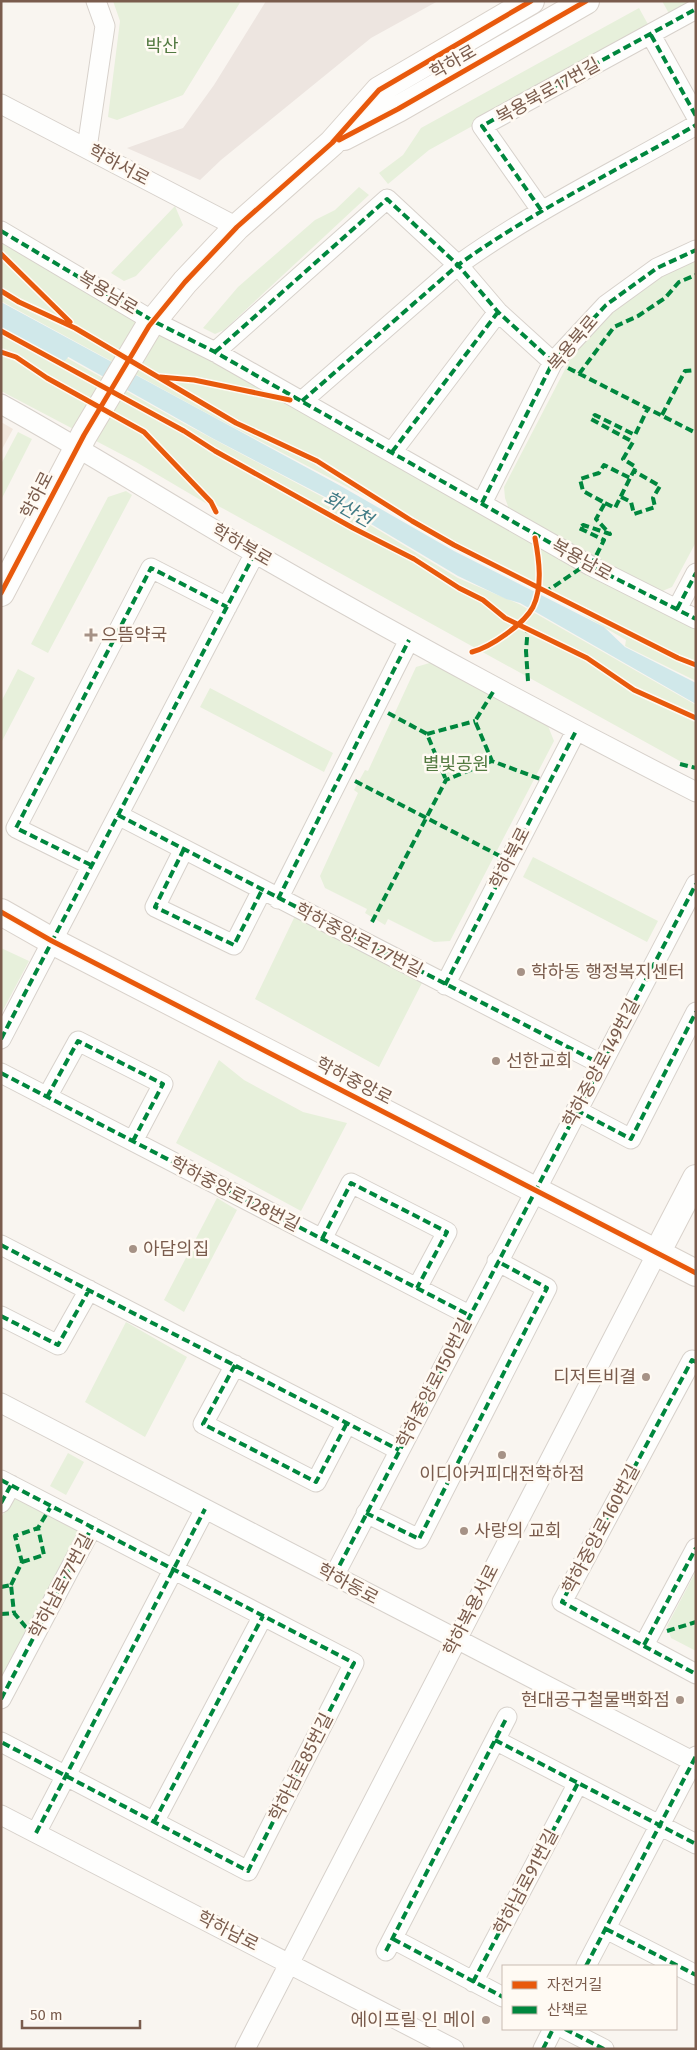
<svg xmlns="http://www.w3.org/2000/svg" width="697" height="2050" font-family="'Fira Sans','Noto Sans KR',sans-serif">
<rect width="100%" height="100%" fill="#f9f5f0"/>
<path fill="#f2e8de" d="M1 422 13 429 1 451Z"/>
<path fill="#ede5e0" d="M266 1H438L371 38 221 160 200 180 127 148 183 128 214 85Z"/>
<path fill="#e7f0db" d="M113 1H241L183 95 117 120 108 117 120 21Z
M662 1H696L671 17Z
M639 8 650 28 429 150 388 184 379 173 403 155 421 128Z
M359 187 369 195 224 330 215 334 203 328 238 287 315 220 335 210Z
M175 206 183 225 136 276 124 281 111 273Z
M1 239 696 626V681L625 646 626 640 568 606 462 553 370 499 212 416 1 301Z
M696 256V542L672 587 660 592 509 509 505 498 504 487 575 350 628 295Z
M1 321 185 424 332 502 458 578 519 604 696 705V770L224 509 204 499 209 505 136 462 1 391Z
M18 432 32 439 1 500V464Z
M126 491 132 495 48 653 31 644 108 497Z
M433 662 548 726 554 741 450 941 434 942 388 919 385 925 365 913 367 909 325 888 320 876 358 793 354 790 365 770 368 771 416 667Z
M18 669 35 678 1 743V702Z
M210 688 333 753 324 772 200 707Z
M533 857 658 921 647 942 523 877Z
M300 910 423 981 379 1067 255 999 294 918Z
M1 948 29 961 1 1014Z
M219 1060 244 1080 303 1112 347 1123 301 1211 176 1143Z
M217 1198 237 1210 184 1312 164 1300Z
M126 1322 187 1357 145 1437 85 1402Z
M68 1453 84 1462 66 1495 50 1486Z
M25 1494 81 1532 1 1682V1518L11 1499Z
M696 1571V1651L671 1638 667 1626Z"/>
<path fill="#d0e8ea" d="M1 302 339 485 454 551 604 627 625 647 696 683V704L520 603 506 599 458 576 331 500 212 438 1 319Z"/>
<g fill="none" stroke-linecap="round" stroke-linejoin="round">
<path stroke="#d0e8ea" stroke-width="29" d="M1 319 56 349"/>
<g stroke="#d7d1cb" stroke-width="21">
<path id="street" d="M651 35 696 116
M1 104 237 227
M87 148 105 26 96 1
M541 210 482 126 696 9
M1 231 153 321 215 352 591 566 696 619
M215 352 387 199 458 265 498 312 553 362
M302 401 458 265C533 211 616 171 696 125
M1 404C83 449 161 499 242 546 391 632 543 714 696 792
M392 452 498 312
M482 503 553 362 606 305 657 268 696 250
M677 609 696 573
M118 815 601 1064
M184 849 155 907 234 945 262 890
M91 865 16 828 151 568 227 607
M278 899 409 640
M445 985 576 731
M1 1039 255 553
M1 1073 469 1315
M47 1097 78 1041 163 1084 133 1141
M576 1110 631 1139 696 1012
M322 1239 351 1183 447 1232 417 1288
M1 1245 399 1450
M1 1316 58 1345 89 1290
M696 1362 692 1360 562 1602 696 1674
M235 1365 203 1424 316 1482 347 1423
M1 1403 696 1763
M1 1480 354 1663 248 1871 1 1742
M1 1503 11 1485
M366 1513 419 1539 547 1288 497 1261
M334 1576 696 884
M644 1645 696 1548
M1 1699 92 1527
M495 1740 696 1844
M1 1815 454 2049
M154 1822 263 1616
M36 1833 205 1509
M606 1929 696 1975
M393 1939 503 1997
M386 1951 507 1717
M586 1966 696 1756
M473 1982 578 1783
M565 2029 604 2049
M245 2049 657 1253
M543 2049 553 2029"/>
</g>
<g stroke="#d9d2cb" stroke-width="28">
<path id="secondary" d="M344 137 398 109 586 1
M1 593 84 435 149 326 185 282 237 227 332 143 379 90 531 1
M1 912 52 941 696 1273
M657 1253 696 1178"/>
</g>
<use href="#street" stroke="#fefefd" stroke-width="19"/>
<use href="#secondary" stroke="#fefefd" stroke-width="26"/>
<path stroke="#00873e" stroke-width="4" stroke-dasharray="8 4" stroke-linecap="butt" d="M651 35 696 116
M541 210 482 126 696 9
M1 231 153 321 215 352 591 566 696 619
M215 352 387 199 458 265 498 312 553 362
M568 368 696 433
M579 374 614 327 638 316 665 298 679 282 696 275
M302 401 458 265C533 211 616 171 696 125
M662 415 685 371 696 370
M392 452 498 312
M621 497 631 502 634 514 655 507 653 498 660 486 634 471
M482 503 553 362 606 305 657 268 696 250
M605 503 615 508 630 478
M591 566 604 540 579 528 583 525 610 534 596 519 605 503 583 491 580 479 599 473 604 465 630 478 636 467 623 459 633 442 591 419 595 415 635 435 648 408
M544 593 584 566
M677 609 696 573
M528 681 526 651 528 626
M493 692 475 721 492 761 540 779
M388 713 427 734 446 780
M427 734 475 721
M680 764 696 768
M355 781 500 856
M118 815 601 1064
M184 849 155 907 234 945 262 890
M91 865 16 828 151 568 227 607
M278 899 409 640
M372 922 446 780 492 761
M445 985 576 731
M1 1039 255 553
M1 1073 469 1315
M47 1097 78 1041 163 1084 133 1141
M576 1110 631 1139 696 1012
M322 1239 351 1183 447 1232 417 1288
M1 1245 399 1450
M1 1316 58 1345 89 1290
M696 1362 692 1360 562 1602 696 1674
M235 1365 203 1424 316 1482 347 1423
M1 1480 354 1663 248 1871 1 1742
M1 1503 11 1485
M366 1513 419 1539 547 1288 497 1261
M22 1562 44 1555 38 1528
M334 1576 696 884
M11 1585 22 1562 15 1536 38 1528 50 1508
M1 1587 11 1585 14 1613
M1 1614 14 1613 30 1632
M667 1631 696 1622
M644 1645 696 1548
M1 1699 92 1527
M495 1740 696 1844
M154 1822 263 1616
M36 1833 205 1509
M606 1929 696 1975
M393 1939 503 1997
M386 1951 507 1717
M586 1966 696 1756
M473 1982 578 1783
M565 2029 604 2049
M543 2049 553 2029"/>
<g stroke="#fffaf3" stroke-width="8">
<path id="cycleway" d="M339 140 398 109 586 1
M1 254 70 322
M1 291 19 302 75 328 236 423 317 461 412 521 454 545 678 658 696 665
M1 331 184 431 215 451 353 528 414 559 459 588 483 600 505 618 587 658 634 690 696 718
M1 352 16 357 47 378 144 432 211 502 216 512
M160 377 194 380 290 400
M1 593 84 435 149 326 185 282 237 227 332 143 379 90 531 1
M472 652C491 647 524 624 533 607 543 587 539 559 535 538
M1 912 52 941 696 1273"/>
</g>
<use href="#cycleway" stroke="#e8590c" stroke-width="5"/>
</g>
<g fill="#a69286" stroke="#fffaf3" stroke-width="2">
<path d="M88.5 627.5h5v5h5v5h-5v5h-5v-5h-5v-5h5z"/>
<circle cx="521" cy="972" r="5"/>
<circle cx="496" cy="1061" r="5"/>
<circle cx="133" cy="1249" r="5"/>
<circle cx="646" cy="1377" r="5"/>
<circle cx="502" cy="1455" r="5"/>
<circle cx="464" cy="1531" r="5"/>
<circle cx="680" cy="1700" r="5"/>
<circle cx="486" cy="2020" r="5"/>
</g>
<g text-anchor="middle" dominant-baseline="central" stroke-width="5" stroke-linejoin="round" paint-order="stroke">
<g font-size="18" fill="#537a41" stroke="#fffaf3">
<text x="162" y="46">박산</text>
<text x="456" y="764">별빛공원</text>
</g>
<g font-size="18" fill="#7a5c4d" stroke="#fffaf3">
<text transform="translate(453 62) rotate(-30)">학하로</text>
<text transform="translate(548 91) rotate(-29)">복용북로17번길</text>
<text transform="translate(119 165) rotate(28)">학하서로</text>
<text transform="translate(108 293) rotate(31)">복용남로</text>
<text transform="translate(573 343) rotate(-50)">복용북로</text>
<text transform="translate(37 495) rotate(-63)">학하로</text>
<text transform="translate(242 545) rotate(30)">학하북로</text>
<text transform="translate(582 560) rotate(29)">복용남로</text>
<text transform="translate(510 858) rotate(-63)">학하북로</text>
<text transform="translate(359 940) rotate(27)">학하중앙로127번길</text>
<text transform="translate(601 1063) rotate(-62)">학하중앙로149번길</text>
<text transform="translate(354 1081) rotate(27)">학하중앙로</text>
<text transform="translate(235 1194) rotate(27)">학하중앙로128번길</text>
<text transform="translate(434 1383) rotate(-63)">학하중앙로150번길</text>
<text transform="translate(601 1529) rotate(-62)">학하중앙로160번길</text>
<text transform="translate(348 1584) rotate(28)">학하동로</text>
<text transform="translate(61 1586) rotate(-62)">학하남로77번길</text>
<text transform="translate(471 1610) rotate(-63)">학하복용서로</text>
<text transform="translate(301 1767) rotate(-63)">학하남로85번길</text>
<text transform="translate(526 1882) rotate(-62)">학하남로91번길</text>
<text transform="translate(228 1931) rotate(27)">학하남로</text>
</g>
<g font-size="18" fill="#7a5c4d" stroke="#fffaf3" text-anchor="start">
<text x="101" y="635">으뜸약국</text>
<text x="531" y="972">학하동 행정복지센터</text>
<text x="506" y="1061">선한교회</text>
<text x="143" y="1249">아담의집</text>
<text x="636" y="1377" text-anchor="end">디저트비결</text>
<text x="502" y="1474" text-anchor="middle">이디아커피대전학하점</text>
<text x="474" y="1531">사랑의 교회</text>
<text x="670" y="1700" text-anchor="end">현대공구철물백화점</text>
<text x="476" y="2020" text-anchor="end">에이프릴 인 메이</text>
</g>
<g font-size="19" font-style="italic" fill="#437c86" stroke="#fffaf3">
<text transform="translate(348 509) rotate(29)">화산천</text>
</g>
</g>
<rect width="697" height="2050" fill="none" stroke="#7a5c4d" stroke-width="5"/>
<rect x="502" y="1965" width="175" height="65" fill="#fffaf3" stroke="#cabbb1"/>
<rect x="512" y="1981" width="25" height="8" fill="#e8590c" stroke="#cabbb1"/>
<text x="547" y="1990" font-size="15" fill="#7a5c4d">자전거길</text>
<rect x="512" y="2006" width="25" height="8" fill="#00873e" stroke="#cabbb1"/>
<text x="547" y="2015" font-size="15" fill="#7a5c4d">산책로</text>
<path d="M22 2020v8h118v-8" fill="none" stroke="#7a5c4d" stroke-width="2.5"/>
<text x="30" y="2020" font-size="15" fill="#7a5c4d" stroke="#fffaf3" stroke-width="4" paint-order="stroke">50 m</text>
</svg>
